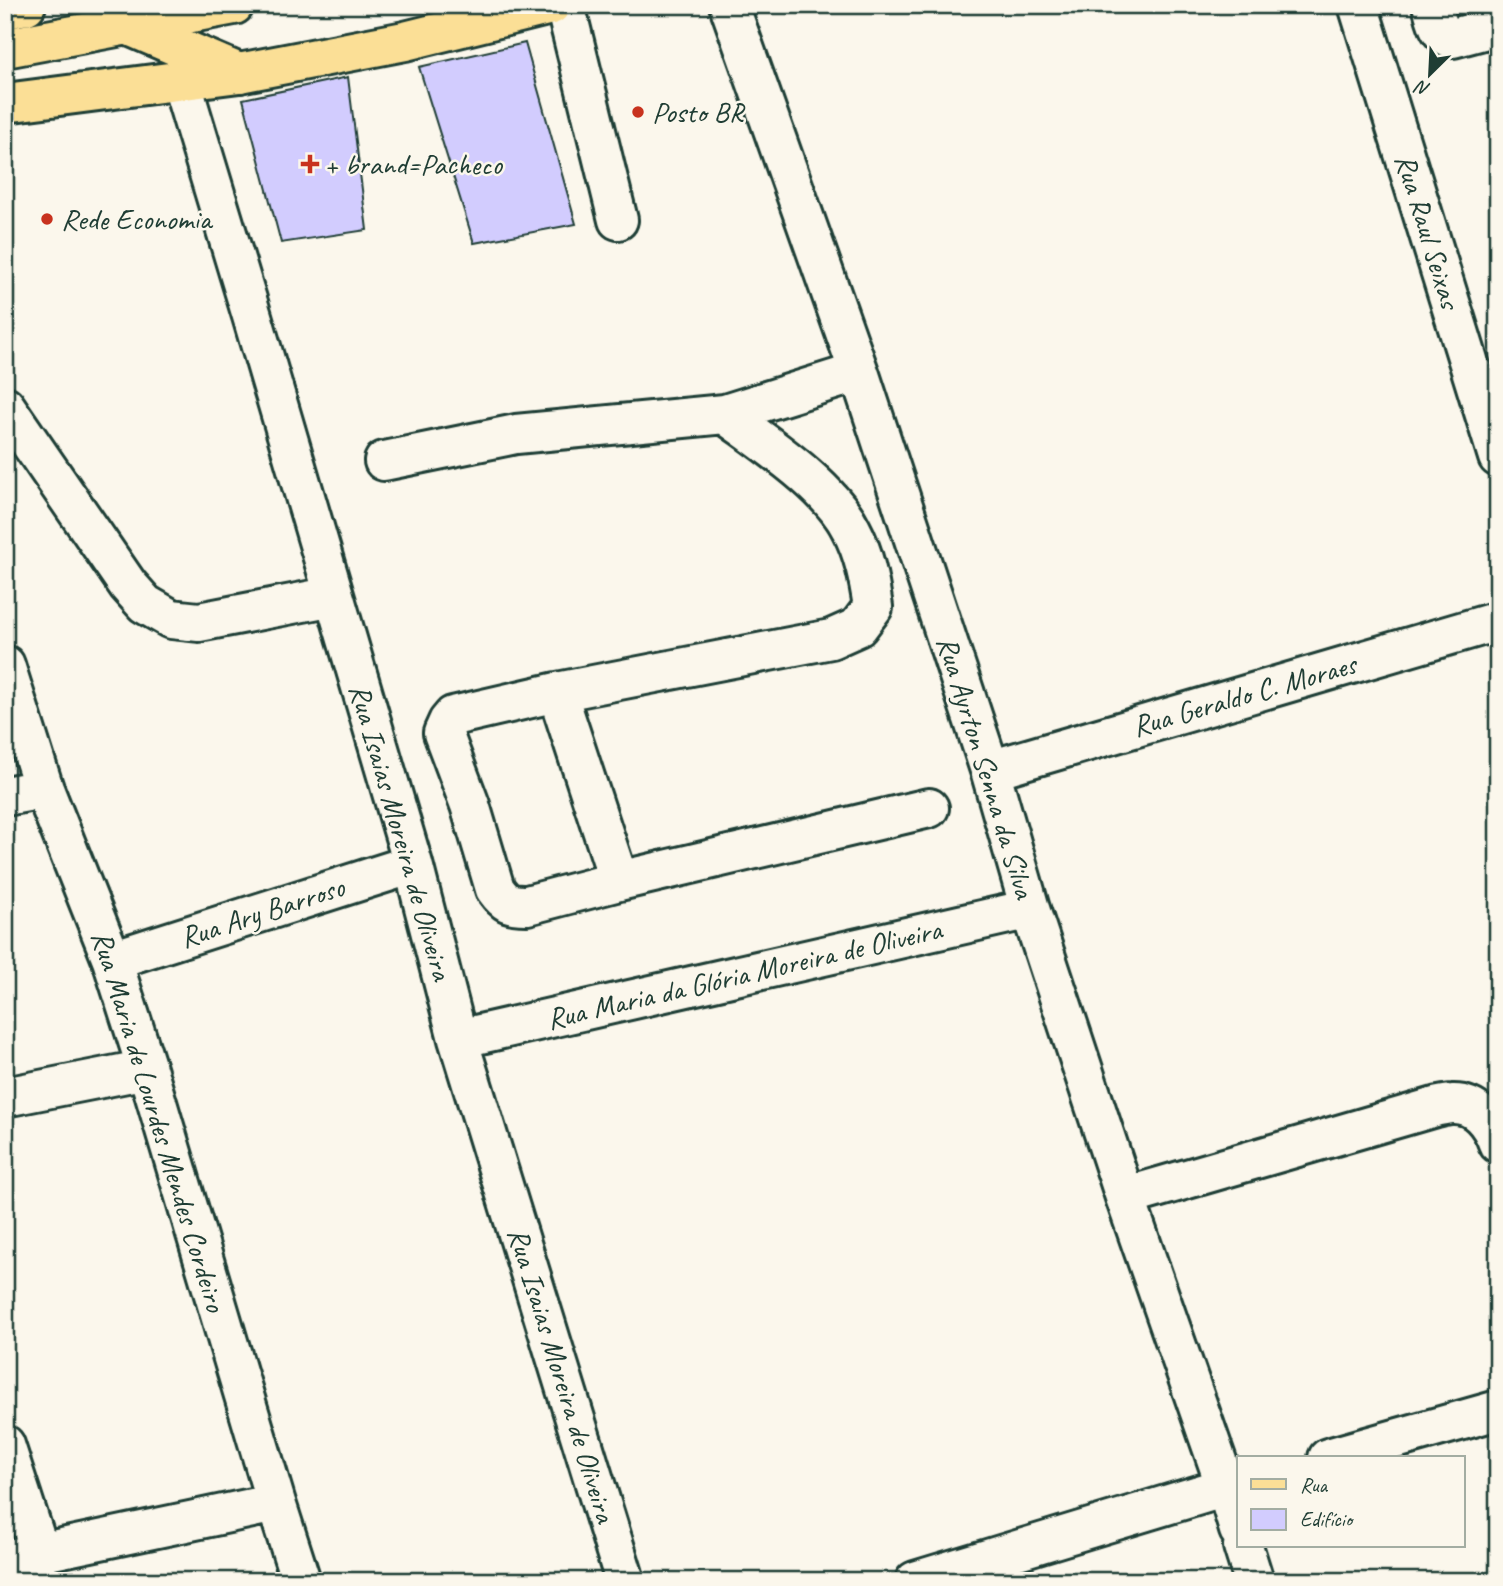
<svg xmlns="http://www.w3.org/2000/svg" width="1503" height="1586" font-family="Caveat,sans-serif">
<rect width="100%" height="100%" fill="#fbf7ec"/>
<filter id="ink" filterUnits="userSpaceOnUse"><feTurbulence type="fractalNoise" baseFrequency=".0143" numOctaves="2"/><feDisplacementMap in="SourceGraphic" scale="14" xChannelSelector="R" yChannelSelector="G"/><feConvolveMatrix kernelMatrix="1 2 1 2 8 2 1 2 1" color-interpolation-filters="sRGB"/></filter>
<g filter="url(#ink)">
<path fill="#d2ccfe" stroke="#1f3d34" stroke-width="2" d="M525 43 576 224 474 243 419 67Z
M348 77 367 230 281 243 243 99Z"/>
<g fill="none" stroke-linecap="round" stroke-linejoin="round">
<g stroke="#1f3d34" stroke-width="44">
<path id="minor" d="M565 5 618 220
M729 5 859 372 990 770 1030 909 1125 1197 1226 1487 1239 1530
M1358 5 1498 457
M1432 5C1436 18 1438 36 1453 38L1498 26
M181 81 252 316 413 864 458 1039 625 1581
M5 406 128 585 145 604 171 619 199 622 334 596
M725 414C764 443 830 486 851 529 864 553 869 580 873 607L858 627 831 639 557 692 453 716 448 722 443 733 470 805 495 889C505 903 509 905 527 905L619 881 929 808
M384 461 516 434 725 414 859 372
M5 665 44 789 112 960 147 1069 276 1503 301 1581
M557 692 619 881
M990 770 1498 621
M5 796 44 789
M112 960 413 864
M458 1039 1030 909
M5 1097 147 1069
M1125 1197 1435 1107C1440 1106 1447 1104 1452 1104 1476 1103 1491 1123 1498 1143
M5 1445 40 1553
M1328 1458 1498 1410
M1243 1546 1254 1581
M5 1560 276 1503
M915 1581 1239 1483"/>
</g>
<g stroke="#1f3d34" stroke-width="44">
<path id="major" d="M5 103 239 73 405 41 551 5"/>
</g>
<g stroke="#1f3d34" stroke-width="44">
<path id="highway" d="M5 9 26 5
M127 25 239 73
M5 48 234 5"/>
</g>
<use href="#minor" stroke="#fbf7ec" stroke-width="38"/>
<use href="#major" stroke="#fbdf96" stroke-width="38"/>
<use href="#highway" stroke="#fbdf96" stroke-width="38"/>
</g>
</g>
<g fill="#c8321e" stroke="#fbf7ec" stroke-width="2.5">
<circle cx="638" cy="112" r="7"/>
<path d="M306.5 153.5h7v7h7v7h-7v7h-7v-7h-7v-7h7z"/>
<circle cx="47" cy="219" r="7"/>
</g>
<g text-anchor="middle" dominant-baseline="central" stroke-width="5" stroke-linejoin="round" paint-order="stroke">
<g font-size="30" fill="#1f3d34" stroke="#fbf7ec" text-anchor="start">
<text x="652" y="112">Posto BR</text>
<text x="324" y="164">+ brand=Pacheco</text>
<text x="61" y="219">Rede Economia</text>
</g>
<g font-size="30" fill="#1f3d34" stroke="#fbf7ec">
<text transform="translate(1428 231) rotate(73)">Rua Raul Seixas</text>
<text transform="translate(1244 695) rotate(-16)">Rua Geraldo C. Moraes</text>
<text transform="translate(986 767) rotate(73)">Rua Ayrton Senna da Silva</text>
<text transform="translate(401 832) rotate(74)">Rua Isaias Moreira de Oliveira</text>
<text transform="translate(262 912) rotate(-18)">Rua Ary Barroso</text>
<text transform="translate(744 974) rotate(-13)">Rua Maria da Glória Moreira de Oliveira</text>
<text transform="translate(159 1121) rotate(73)">Rua Maria de Lourdes Mendes Cordeiro</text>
<text transform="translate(562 1375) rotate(73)">Rua Isaias Moreira de Oliveira</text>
</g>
</g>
<rect width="1503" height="1586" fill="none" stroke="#fbf7ec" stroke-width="28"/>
<rect x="14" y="14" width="1475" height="1558" fill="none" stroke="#1f3d34" stroke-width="2.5" filter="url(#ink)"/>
<rect x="1237" y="1456" width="228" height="91" fill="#fbf7ec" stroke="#a3ada2" stroke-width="2"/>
<rect x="1251" y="1479" width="35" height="10" fill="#fbdf96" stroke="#a3ada2" stroke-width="2"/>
<text x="1300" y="1492" font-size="21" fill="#1f3d34">Rua</text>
<rect x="1251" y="1509" width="35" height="21" fill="#d2ccfe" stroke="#a3ada2" stroke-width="2"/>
<text x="1300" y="1526" font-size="21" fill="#1f3d34">Edifício</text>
<g transform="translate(1430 74) rotate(204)" stroke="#fbf7ec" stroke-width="5" paint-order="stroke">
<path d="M0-5L12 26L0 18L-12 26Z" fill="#1f3d34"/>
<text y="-10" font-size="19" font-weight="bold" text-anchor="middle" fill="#1f3d34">N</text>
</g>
</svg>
